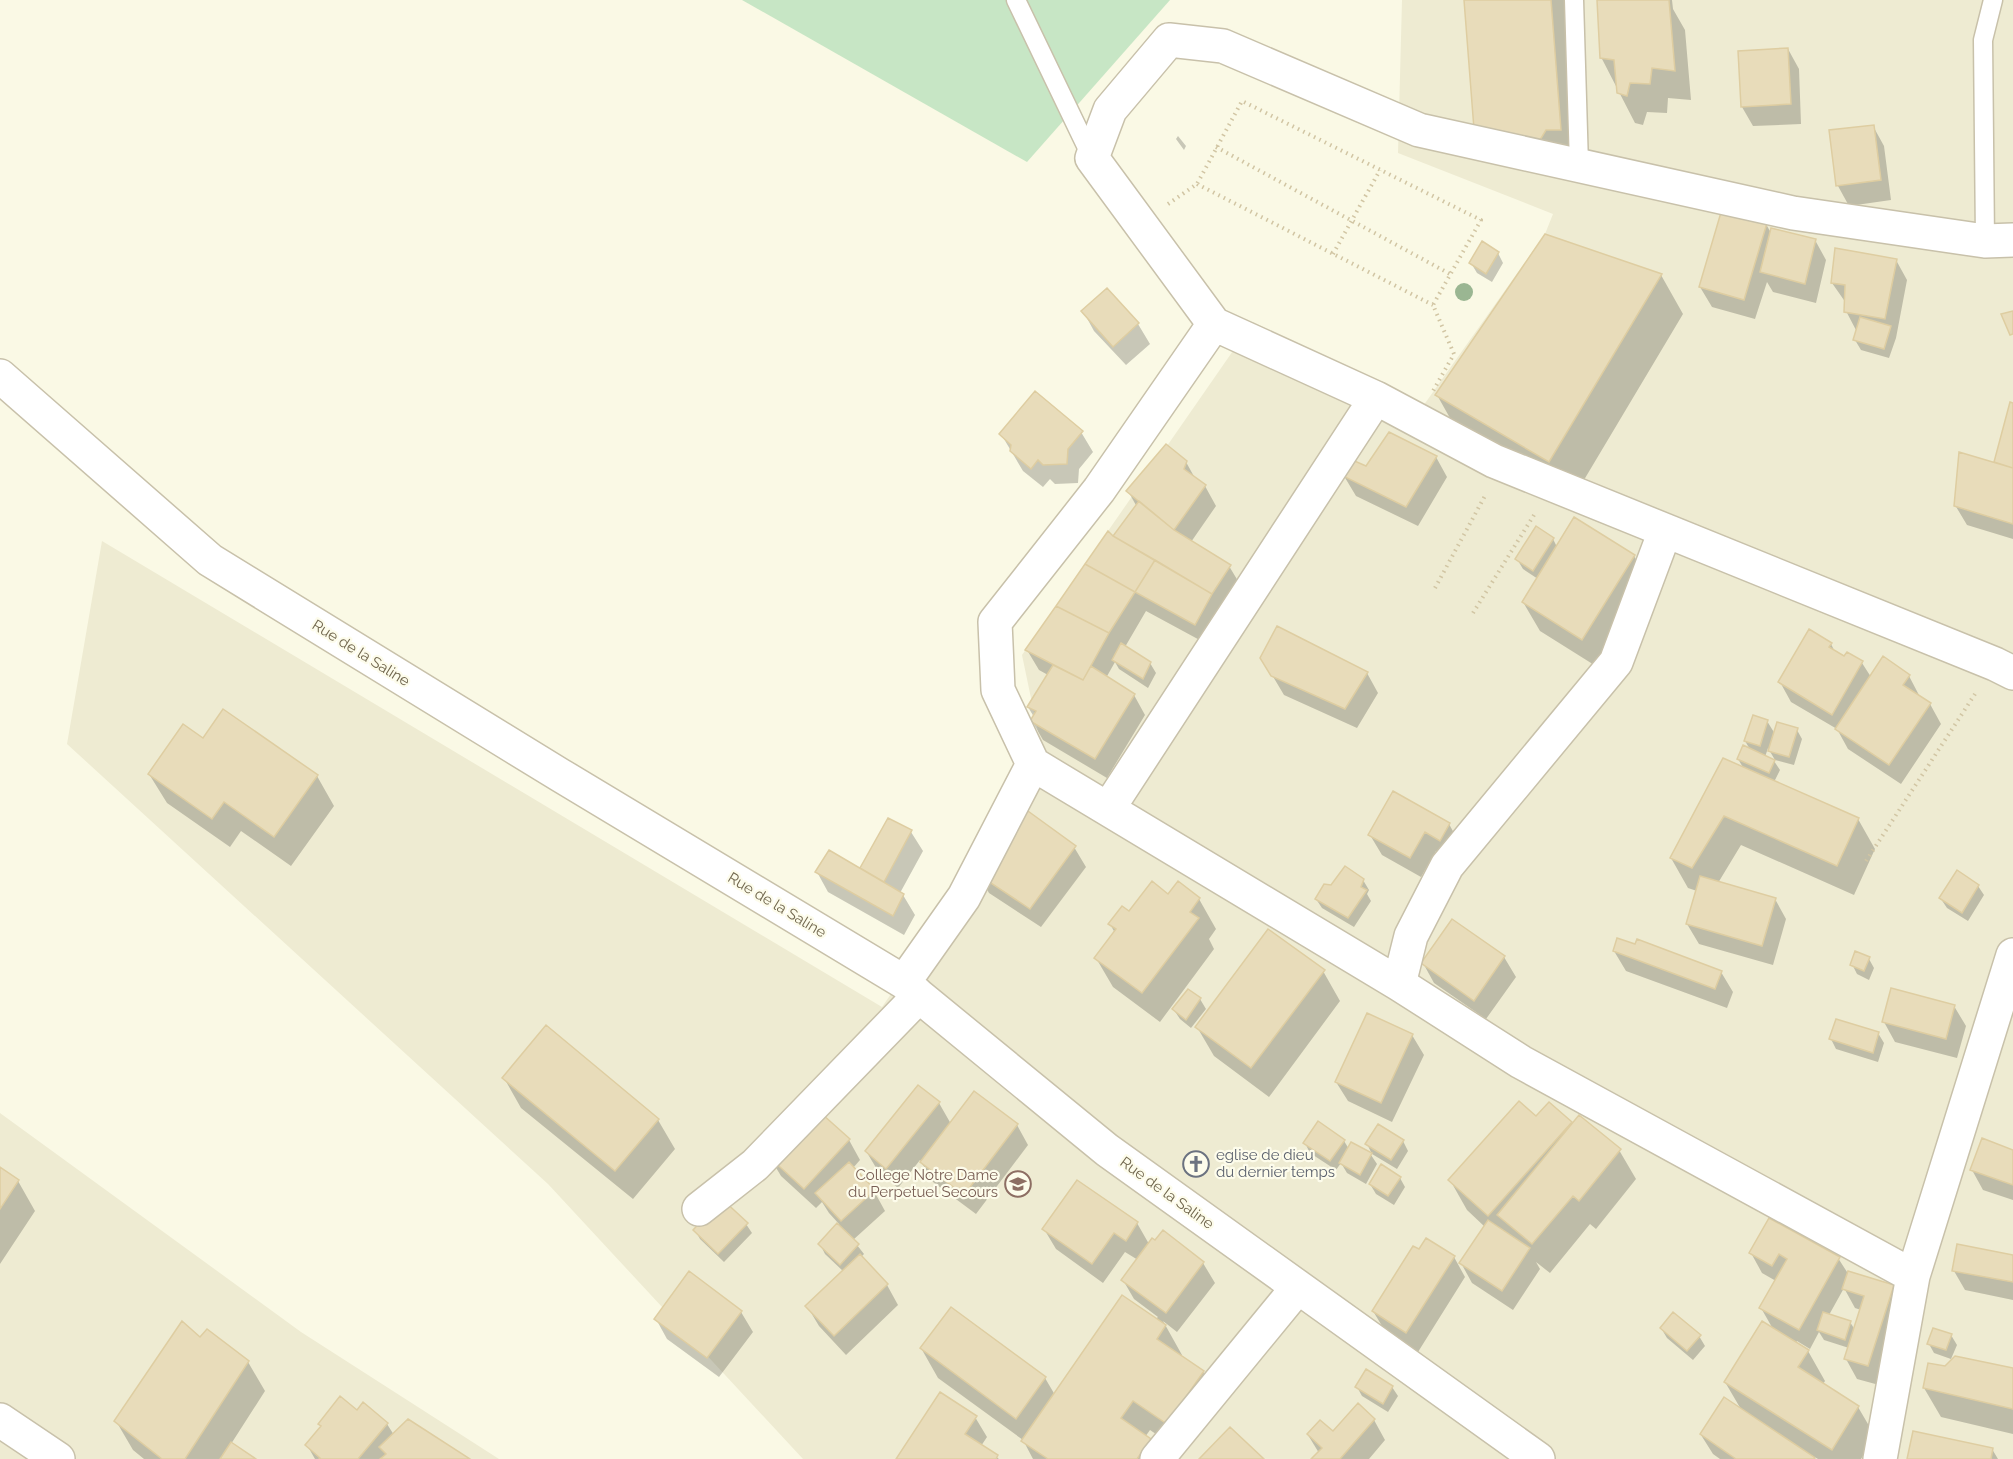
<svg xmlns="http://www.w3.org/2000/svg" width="2013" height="1459" font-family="Raleway,sans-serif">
<rect width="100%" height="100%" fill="#faf9e5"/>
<path fill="#eeebd2" d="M1402 0H2013V1459H803L548 1184 67 744 102 541 882 1007 1046 770 1022 655 1253 322 1421 409 1545 234 1553 214 1398 153Z
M0 1113 301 1332 499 1459H0Z"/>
<path fill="#c7e6c5" d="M742 0H1170L1027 162Z"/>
<path fill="#0003" fill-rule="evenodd" d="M1466 0H1564L1577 159 1492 158Z
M1598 0H1672L1673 9 1685 30 1691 100 1668 98 1667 113 1647 112 1643 125 1635 123 1601 57Z
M1788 49 1799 69 1801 124 1753 126 1742 107Z
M1873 126 1884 146 1891 200 1849 206 1838 186Z
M1178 136 1186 146 1184 150 1176 139Z
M1766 224 1771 233 1815 240 1826 260 1816 303 1773 292 1767 282 1755 319 1712 307 1700 287Z
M1498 253 1503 263 1492 282 1477 273 1471 263Z
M1896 260 1907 280 1896 338 1889 358 1861 350 1855 340 1857 332 1846 311V303L1832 283Z
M1661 275 1683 314 1572 500 1459 434 1437 395Z
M1107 290 1138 324 1150 344 1126 365 1094 331 1083 311Z
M2011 404H2013V539L1967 525 1955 505 1995 464Z
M1081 432 1093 452 1079 469 1078 483 1055 484 1050 479 1043 487 1023 471 1001 434Z
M1436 457 1447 477 1418 526 1356 496 1344 476Z
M1186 462 1196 480 1205 486 1216 506 1191 542 1229 566 1241 586 1207 644 1146 611 1125 647 1150 663 1156 673 1148 688 1119 669 1115 662 1106 678 1134 695 1145 715 1107 778 1043 740 1032 721 1034 717 1028 707 1048 675 1039 670 1027 650 1137 507 1128 491Z
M1553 539 1557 547 1634 556 1651 586 1599 668 1540 631 1523 602 1538 579 1523 569 1517 559Z
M1831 644 1835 652 1845 658 1862 663 1871 677 1909 676 1920 697 1930 704 1941 724 1901 784 1848 749 1837 729 1791 702 1780 682Z
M1262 658 1367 673 1378 693 1357 728 1284 695Z
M1767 721 1775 734 1797 730 1802 739 1794 765 1775 760 1768 748 1765 757 1774 761 1780 770 1774 782 1858 819 1875 849 1854 895 1741 845 1718 883 1775 899 1786 919 1773 965 1699 944 1687 924 1697 891 1688 888 1671 858 1744 769 1738 759 1751 751 1745 741Z
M203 740 317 776 334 806 291 866 241 831 230 847 167 803 149 774Z
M888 820 911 832 923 851 900 893 903 895 915 915 904 935 828 892 817 872 861 871Z
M1449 824 1460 844 1451 860 1436 851 1421 877 1382 855 1370 835Z
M1074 847 1086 867 1041 927 989 893 978 873Z
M1363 880 1369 890 1367 894 1371 901 1354 927 1322 908 1316 899 1331 886Z
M1978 886 1984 895 1968 921 1947 908 1941 899Z
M1169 896 1199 899 1216 929 1209 939 1214 949 1160 1022 1113 987 1096 958 1115 933 1110 924Z
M1614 951 1721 972 1733 992 1727 1008 1626 971Z
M1504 957 1516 977 1486 1019 1434 983 1423 963Z
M1869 959 1874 968 1869 980 1857 974 1852 964Z
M1323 971 1340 1001 1269 1097 1214 1056 1197 1027Z
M1200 999 1206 1009 1191 1028 1180 1019 1174 1010Z
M1954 1006 1966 1026 1957 1058 1895 1042 1884 1022Z
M1368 1015 1412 1035 1424 1055 1392 1122 1348 1101 1336 1082Z
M1878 1033 1884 1043 1878 1062 1836 1049 1831 1039Z
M504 1078 658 1120 675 1149 633 1199 521 1108Z
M974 1093 1017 1125 1028 1145 976 1214 933 1182 920 1160 898 1188 878 1171 866 1151 939 1103 951 1124Z
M1549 1104 1573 1125 1619 1150 1636 1179 1596 1229 1590 1224 1550 1273 1536 1262 1540 1269 1513 1310 1472 1283 1461 1263 1485 1227 1467 1210 1450 1180 1536 1118Z
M849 1140 860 1160 853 1168 874 1191 885 1211 853 1240 864 1254 861 1257 887 1285 898 1305 846 1355 819 1326 807 1306 844 1272 825 1254 820 1244 839 1224 829 1213 822 1202 816 1208 781 1176 769 1156Z
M1344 1141 1349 1149 1371 1155 1377 1164 1366 1184 1347 1173 1341 1163 1336 1170 1310 1153 1305 1143Z
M1403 1141 1408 1151 1397 1169 1372 1154 1367 1144Z
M2013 1151V1200L1983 1190 1972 1170Z
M0 1168 18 1181 35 1211 0 1264Z
M1400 1178 1405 1187 1394 1205 1376 1194 1370 1184Z
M1770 1220 1838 1258 1847 1272 1893 1286 1904 1306 1879 1385 1857 1379 1846 1359 1849 1348 1824 1340 1819 1332 1810 1349 1797 1341 1795 1344 1808 1351 1825 1381 1823 1384 1858 1407 1875 1436 1861 1459H1818L1811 1455 1813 1459H1720L1713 1454 1701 1435 1742 1411 1725 1382 1773 1329 1761 1308 1776 1281 1762 1273 1751 1253ZM1844 1288 1855 1308 1861 1310 1855 1330 1850 1322 1829 1315Z
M1137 1223 1149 1244 1203 1263 1215 1283 1177 1332 1163 1321 1182 1355 1181 1357 1203 1372 1220 1402 1184 1453 1150 1430 1145 1437 1150 1440 1161 1459H1033L1023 1440 938 1378 921 1348 951 1309 1045 1378 1055 1395 1158 1317 1134 1299 1123 1280 1138 1260 1125 1252 1103 1283 1056 1249 1044 1229Z
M746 1224 752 1233 724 1262 700 1239 695 1230Z
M2013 1256V1300L1965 1290 1954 1271Z
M1454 1257 1465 1277 1418 1352 1385 1331 1373 1311Z
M741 1312 753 1332 719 1377 667 1339 656 1319Z
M1661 1328 1699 1336 1705 1346 1693 1360 1667 1338Z
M1951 1335 1957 1345 1951 1359 1934 1353 1929 1344Z
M200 1339 248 1362 265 1391 231 1444 253 1459H144L133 1450 116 1421Z
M1946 1367 2013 1370V1434L1941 1417 1924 1388Z
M1357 1387H1392L1398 1396 1388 1412 1362 1396Z
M357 1412 387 1424 394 1435 467 1459H315L307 1445 322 1427 320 1424Z
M975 1417 987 1437 981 1446 999 1459H898Z
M1374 1420 1385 1440 1369 1459H1313L1319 1453 1308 1435 1333 1433Z
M1992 1449 1998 1459H1908Z"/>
<path fill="#e8dcba" stroke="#decda1" stroke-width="1.5" d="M1464 0H1551L1561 130H1546L1540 140 1474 129Z
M1597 0H1669L1675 71 1652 68 1650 84 1630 83 1627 96 1617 93 1614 60 1600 58Z
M1788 48 1791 104 1741 107 1738 51Z
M1874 125 1881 180 1836 186 1829 130Z
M1722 209 1767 223 1744 300 1699 287Z
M1771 228 1816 239 1805 284 1760 272Z
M1545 234 1662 274 1549 462 1435 395Z
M1482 241 1499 252 1486 274 1469 263Z
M1835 248 1897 259 1885 319 1844 312 1845 285 1831 283Z
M1107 288 1139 323 1113 347 1081 311Z
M2013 311V334L2010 335 2001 314Z
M1860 317 1891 326 1884 349 1853 340Z
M1035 391 1083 431 1068 449 1067 464 1043 465 1038 460 1031 469 1010 451 1011 445 999 434Z
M2010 402 2013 403V468L1994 462Z
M1389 432 1437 456 1406 507 1343 476 1350 459 1366 466Z
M1166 444 1187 461 1184 469 1206 485 1174 530 1126 491Z
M1959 452 2013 468V524L1954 506Z
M1139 501 1174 530 1231 565 1212 594 1113 536Z
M1574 517 1635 555 1582 640 1522 602Z
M1536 526 1554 538 1533 571 1515 559Z
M1108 531 1113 536 1155 560 1135 592 1085 564Z
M1155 560 1212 594 1195 625 1135 592Z
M1085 564 1135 592 1109 633 1056 606Z
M1056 606 1109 633 1083 680 1025 650Z
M1277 626 1368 672 1345 709 1271 676 1260 658Z
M1809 629 1832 643 1829 647 1844 656 1847 652 1863 661 1832 715 1778 682Z
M1121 643 1151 662 1143 679 1112 660Z
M1883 656 1910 675 1903 685 1931 703 1889 765 1835 729Z
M1053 665 1083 680 1091 666 1135 694 1095 759 1030 721 1036 711 1027 707Z
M223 709 318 775 274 837 224 802 212 819 148 774 183 724 203 738Z
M1753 715 1768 720 1760 746 1744 741Z
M1777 722 1798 728 1789 757 1768 751Z
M1743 745 1775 760 1769 773 1737 759Z
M1723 758 1859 818 1837 866 1724 816 1692 868 1670 858Z
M1393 791 1450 823 1440 841 1425 832 1410 858 1368 835Z
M1021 806 1076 846 1030 909 976 873Z
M888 818 912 830 884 882 860 868Z
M829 850 904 894 893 916 815 872Z
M1345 866 1364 879 1361 887 1367 890 1348 918 1315 899 1324 884 1331 885Z
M1957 870 1979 885 1962 913 1939 898Z
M1700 876 1776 898 1762 946 1686 924Z
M1152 881 1168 894 1178 881 1200 898 1190 912 1199 918 1142 993 1094 958 1116 929 1108 924 1122 906 1129 911Z
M1452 919 1505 956 1474 1001 1421 963Z
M1268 929 1325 970 1251 1068 1195 1027Z
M1617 938 1635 944 1637 939 1722 971 1715 989 1613 951Z
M1855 951 1870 957 1864 971 1850 965Z
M1891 988 1955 1005 1946 1039 1882 1022Z
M1188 989 1201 998 1186 1020 1172 1009Z
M1367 1013 1413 1034 1381 1103 1335 1082Z
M1836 1019 1879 1032 1873 1053 1829 1039Z
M546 1025 659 1119 615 1171 502 1078Z
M918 1085 940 1102 886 1169 865 1151Z
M974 1091 1018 1124 964 1195 920 1162Z
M1519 1101 1536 1116 1549 1102 1572 1122 1488 1216 1448 1180Z
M813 1106 850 1139 804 1189 768 1156Z
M1579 1115 1621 1149 1579 1201 1573 1196 1532 1244 1497 1215Z
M1318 1121 1345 1140 1330 1161 1303 1143Z
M1378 1124 1404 1140 1391 1160 1365 1144Z
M1982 1138 2013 1150V1185L1970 1170Z
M1351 1142 1372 1153 1360 1175 1339 1163Z
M849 1162 875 1190 841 1221 815 1193Z
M1381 1164 1401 1177 1388 1196 1369 1184Z
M0 1167 19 1180 0 1209Z
M1077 1180 1138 1222 1126 1241 1114 1233 1092 1264 1042 1229Z
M722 1199 748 1223 718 1254 693 1230Z
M1769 1218 1840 1257 1799 1330 1759 1308 1787 1259 1779 1254 1772 1266 1749 1253Z
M1488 1220 1530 1248 1502 1291 1459 1263Z
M837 1223 859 1244 840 1265 818 1244Z
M1163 1230 1204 1262 1166 1313 1121 1280 1152 1238 1155 1240Z
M1426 1238 1455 1256 1406 1333 1372 1311 1413 1246 1419 1249Z
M1957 1244 2013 1255V1282L1952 1271Z
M860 1254 888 1284 834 1336 805 1306Z
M689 1271 742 1311 707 1358 654 1319Z
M1848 1271 1894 1285 1868 1366 1844 1359 1864 1296 1842 1289Z
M1122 1295 1166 1325 1157 1339 1204 1371 1167 1424 1133 1401 1121 1418 1151 1439 1137 1459H1048L1021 1441Z
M951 1307 1046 1377 1016 1419 920 1348Z
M1673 1312 1701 1335 1687 1351 1660 1328Z
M1823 1312 1851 1321 1845 1340 1817 1330Z
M182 1321 200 1337 207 1329 249 1361 185 1459H162L114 1421Z
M1762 1321 1809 1350 1798 1367 1859 1406 1832 1450 1724 1382Z
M1933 1328 1952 1334 1946 1350 1927 1344Z
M1955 1356 2013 1368V1409L1923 1388 1928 1363 1945 1366Z
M1366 1369 1393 1386 1383 1404 1355 1387Z
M940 1392 977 1416 965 1434 998 1455 996 1459H896Z
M340 1396 357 1410 363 1402 388 1423 358 1459H319L320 1458 305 1445 321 1426 318 1424Z
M1724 1397 1814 1457 1815 1459H1736L1700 1434Z
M1358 1403 1375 1419 1340 1459H1311L1322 1448 1307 1434 1320 1420 1333 1431Z
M408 1419 470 1459H380L386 1454 379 1447Z
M1230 1427 1264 1459H1199Z
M1913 1431 1993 1448 1991 1459H1907Z
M231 1442 256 1459H220Z"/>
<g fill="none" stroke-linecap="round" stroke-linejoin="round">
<g stroke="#c8c1aa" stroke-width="21">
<path id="service" d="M1016 0 1092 158
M1574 0 1579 165
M1985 241 1983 40 1993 0"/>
</g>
<g stroke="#c8c1aa" stroke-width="36">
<path id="minor" d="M2013 240 1985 241 1793 213 1419 130 1223 46 1169 40 1110 110 1092 158 1214 324 1376 398 1494 461 1995 664 2013 673
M1214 324 1099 490 995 622 998 690 1033 764 1399 984 1521 1062 1913 1276
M0 376 210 560 560 775 904 982 919 996 1107 1150 1538 1459
M1108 809 1376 398
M904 982 964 897 1033 764
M1399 984 1411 936 1447 866 1616 662 1665 531
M699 1209 755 1165 919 996
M0 1420 58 1459
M1157 1459 1298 1287
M1880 1459 1913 1276 2013 955"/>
</g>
<path stroke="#d1c5a3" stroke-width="4" stroke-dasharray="1.5 4.5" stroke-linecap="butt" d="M1216 147 1450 274
M1197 184 1433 305
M1168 204 1197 184 1242 101 1481 220 1433 305 1454 354 1433 391
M1333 254 1380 170
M1435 588 1486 494
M1473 613 1534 515
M1866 861 1975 694"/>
<use href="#service" stroke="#fff" stroke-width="18"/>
<use href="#minor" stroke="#fff" stroke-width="33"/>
</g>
<circle fill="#9ab692" cx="1464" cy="292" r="9"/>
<defs>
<g id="church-ring" transform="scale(1.35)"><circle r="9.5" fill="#fdfceb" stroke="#6b7280" stroke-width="1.5"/><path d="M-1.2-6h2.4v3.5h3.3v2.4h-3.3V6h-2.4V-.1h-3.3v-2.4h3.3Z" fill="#6b7280"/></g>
<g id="school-ring" transform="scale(1.35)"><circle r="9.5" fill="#fdfceb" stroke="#8d6e63" stroke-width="1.5"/><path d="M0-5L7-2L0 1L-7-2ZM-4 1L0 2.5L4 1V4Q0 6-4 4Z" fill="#8d6e63"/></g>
</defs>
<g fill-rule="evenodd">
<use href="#church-ring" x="1196" y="1164"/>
<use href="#school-ring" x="1018" y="1184"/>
</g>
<g text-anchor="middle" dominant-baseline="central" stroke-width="4.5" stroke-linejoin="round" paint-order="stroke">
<g font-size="15" fill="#70664d" stroke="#fdfceb">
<text transform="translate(361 653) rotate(32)">Rue de la Saline</text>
<text transform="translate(777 905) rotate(31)">Rue de la Saline</text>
<text transform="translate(1167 1193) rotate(36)">Rue de la Saline</text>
</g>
<g font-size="15" fill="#5b616d" stroke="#fdfceb" text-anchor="start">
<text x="1216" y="1155">eglise de dieu<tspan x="1216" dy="17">du dernier temps</tspan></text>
</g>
<g font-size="15" fill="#785e54" stroke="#fdfceb" text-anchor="end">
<text x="998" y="1175">College Notre Dame<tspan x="998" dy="17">du Perpetuel Secours</tspan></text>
</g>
</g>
</svg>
